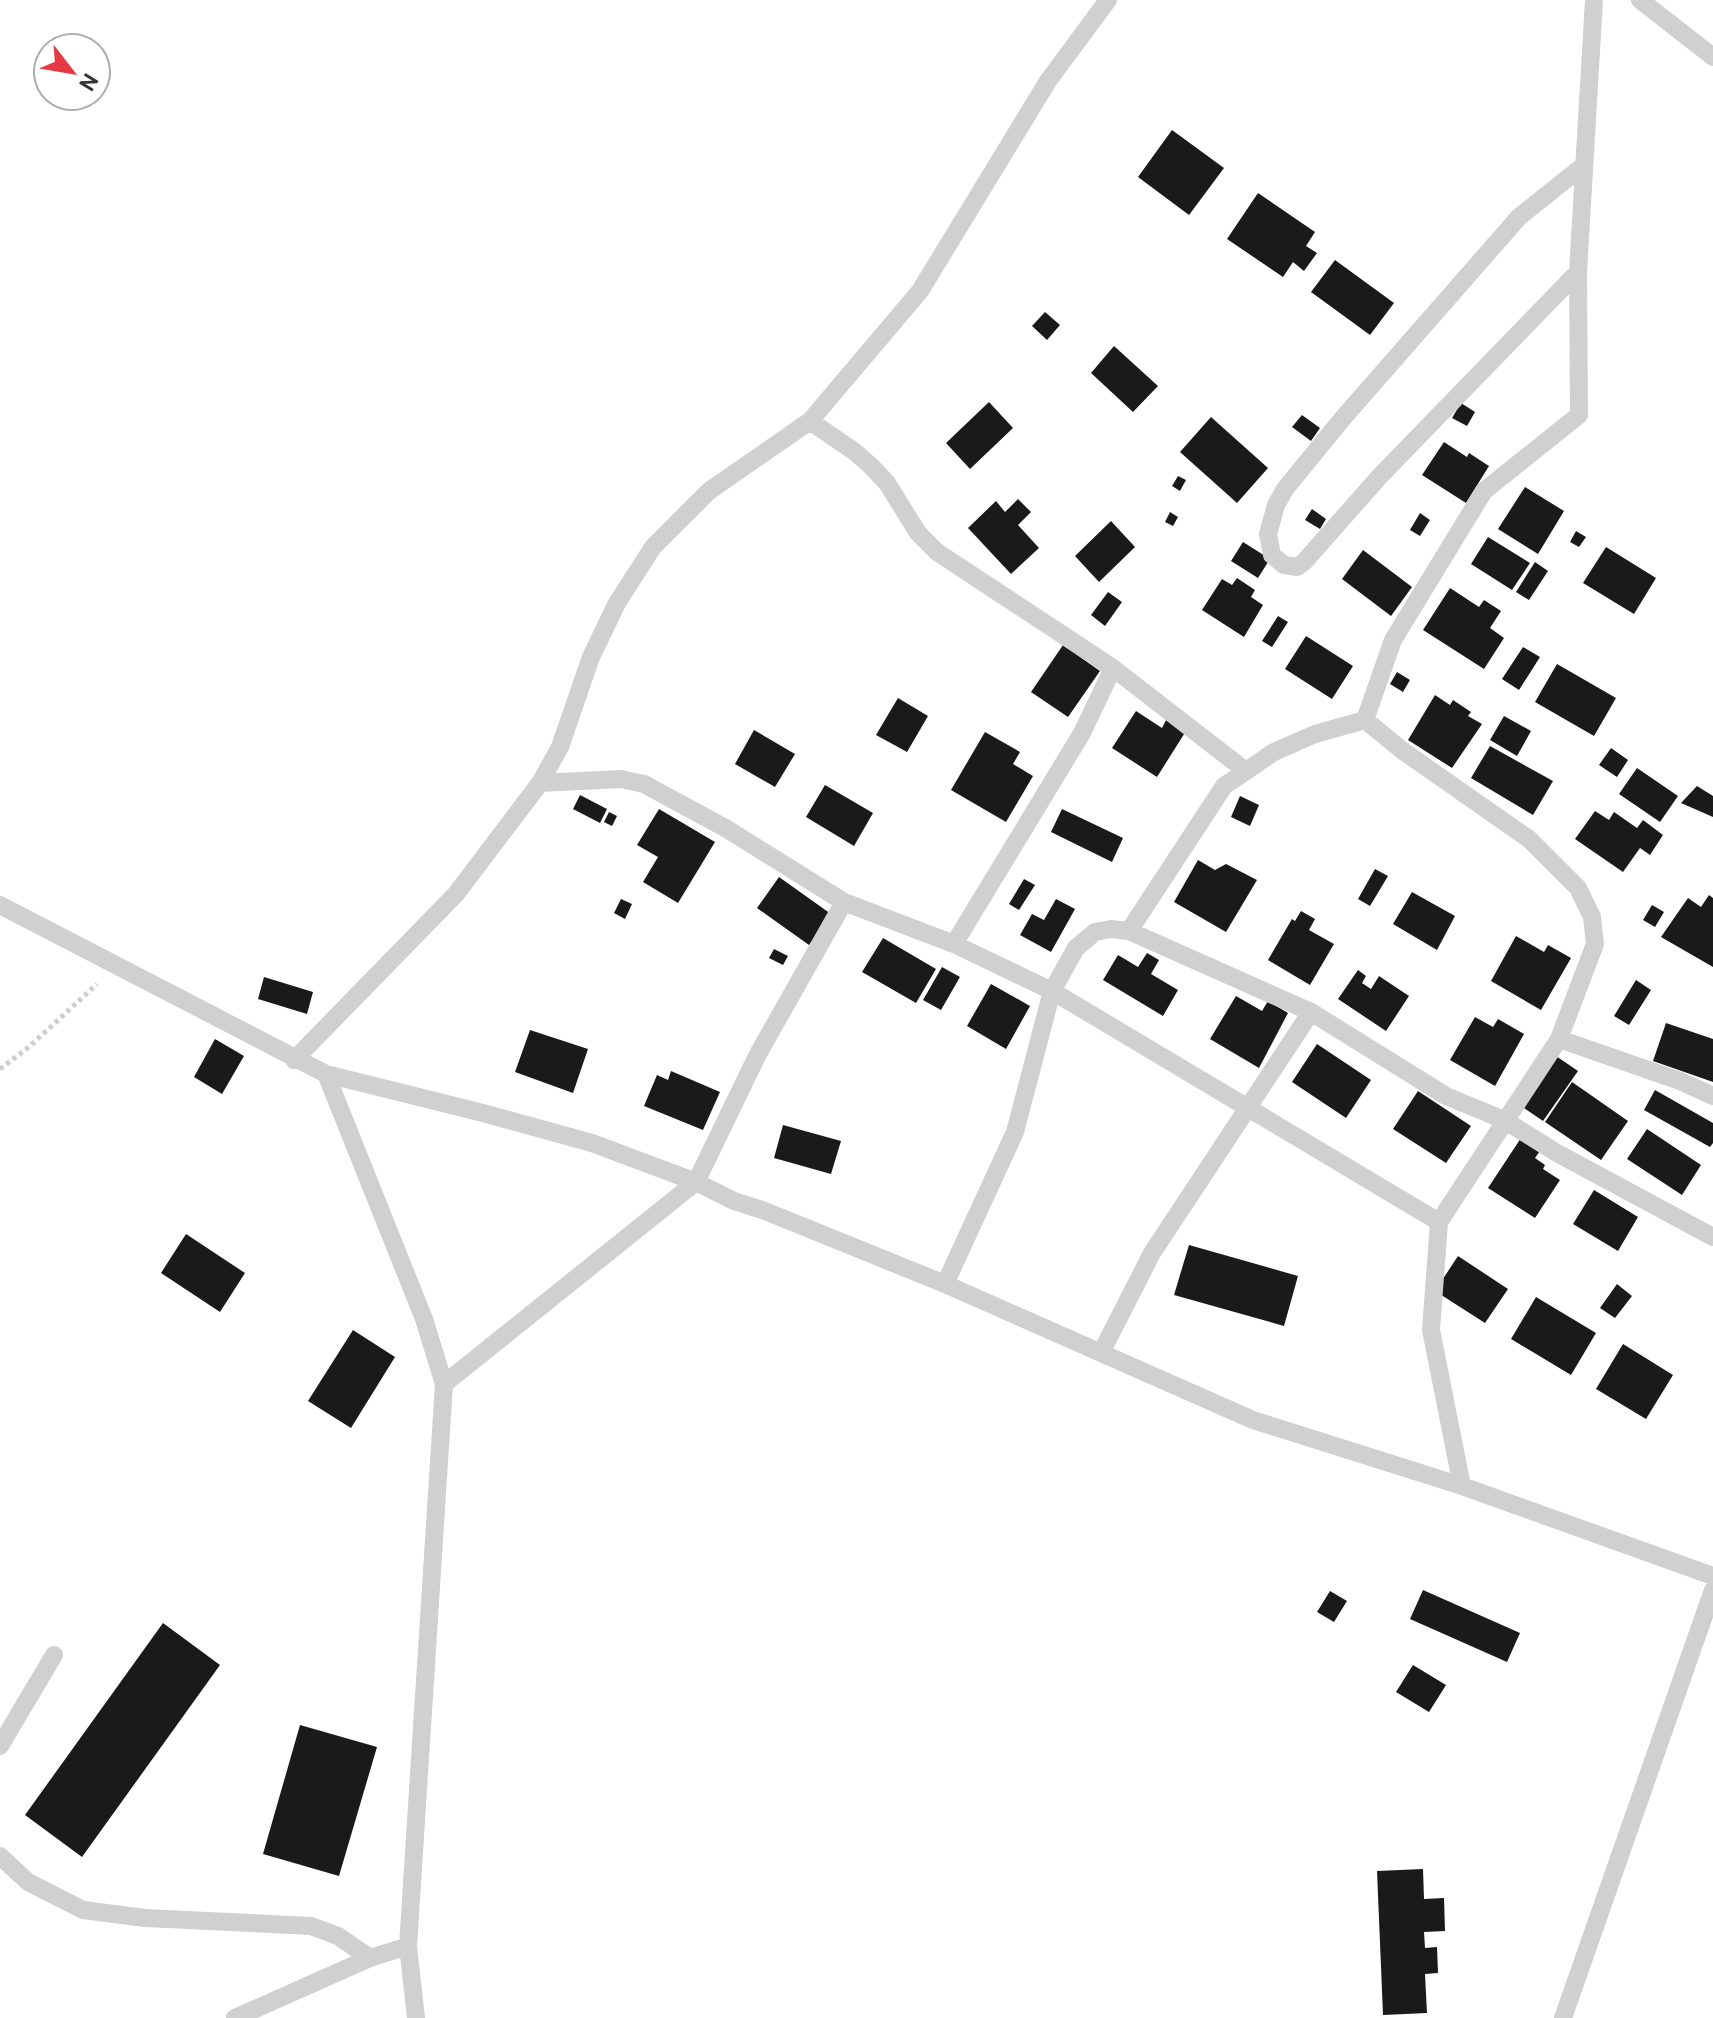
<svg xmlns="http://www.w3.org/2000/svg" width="1713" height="2018" font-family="Overpass,sans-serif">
<rect width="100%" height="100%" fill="#fff"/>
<path fill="#1a1a1a" d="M1172 130 1224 168 1189 215 1138 177Z
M1258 193 1315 232 1306 246 1317 253 1304 271 1293 262 1283 277 1227 239Z
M1335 260 1394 303 1370 335 1311 292Z
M1045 312 1060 325 1047 340 1032 326Z
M1114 346 1158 386 1133 412 1091 373Z
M989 402 1013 428 970 469 946 443Z
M1461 403 1475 412 1467 426 1452 418Z
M1302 415 1320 428 1311 441 1292 427Z
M1211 417 1268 468 1237 503 1180 452Z
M1444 442 1467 457 1469 453 1489 466 1466 503 1422 475Z
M1178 476 1186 480 1180 491 1172 486Z
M1525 487 1564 511 1538 554 1498 529Z
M1018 499 1031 512 1018 525 1039 548 1011 574 968 528 996 501 1005 512Z
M1312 509 1326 519 1320 529 1305 520Z
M1170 512 1178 517 1173 526 1165 522Z
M1420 513 1430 520 1420 536 1410 530Z
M1111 521 1135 547 1099 582 1075 556Z
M1576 531 1586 537 1579 547 1570 542Z
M1488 537 1530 563 1512 590 1471 564Z
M1243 542 1270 559 1258 578 1231 561Z
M1606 547 1656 578 1634 614 1583 583Z
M1363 550 1412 587 1391 616 1342 579Z
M1535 562 1548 571 1529 600 1516 592Z
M1237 578 1255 590 1251 597 1263 605 1244 637 1202 610 1222 579 1232 585Z
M1450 588 1479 607 1484 600 1501 611 1490 628 1504 638 1484 669 1423 630Z
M1108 592 1122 602 1105 626 1091 615Z
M1278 616 1288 622 1272 647 1262 641Z
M1306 636 1353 666 1332 699 1285 669Z
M1063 645 1100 671 1068 717 1031 692Z
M1523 647 1540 657 1519 690 1502 679Z
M1557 664 1616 698 1594 736 1535 702Z
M1397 672 1410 680 1403 692 1390 684Z
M1435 695 1450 705 1453 700 1471 712 1468 716 1482 724 1452 768 1408 740Z
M898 698 928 716 907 752 876 735Z
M1136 711 1162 728 1167 718 1186 731 1157 777 1112 748Z
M1504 716 1531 731 1517 756 1490 740Z
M754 730 795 754 775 787 735 764Z
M985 732 1020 752 1013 764 1033 776 1006 822 951 790Z
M1490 746 1553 781 1533 815 1471 778Z
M1611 748 1628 760 1617 777 1599 765Z
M1637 768 1678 796 1660 822 1619 794Z
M825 785 873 813 854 846 806 817Z
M1697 786 1713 796V817L1681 803Z
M580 795 607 809 600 823 573 809Z
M1240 796 1259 805 1250 826 1231 817Z
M659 809 715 842 678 903 643 882 658 857 637 845Z
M1062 809 1123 838 1112 862 1051 832Z
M1595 811 1609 820 1614 812 1637 828 1643 820 1663 835 1650 855 1640 848 1623 872 1575 839Z
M609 812 617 816 612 826 604 822Z
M1198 860 1215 870 1226 864 1257 880 1226 932 1174 902Z
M1375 869 1388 876 1370 906 1358 899Z
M779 877 831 914 809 945 757 908Z
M1024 879 1035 885 1019 910 1009 904Z
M1412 892 1455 916 1437 950 1393 924Z
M1709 895 1713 898V967L1661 937 1688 898 1701 907Z
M621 899 632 904 625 919 614 913Z
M1056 899 1075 909 1051 952 1020 935 1032 914 1044 920Z
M1652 905 1664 912 1655 927 1643 920Z
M1301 911 1315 919 1309 930 1334 944 1310 985 1268 960 1292 919 1295 921Z
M1516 936 1544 952 1548 945 1571 958 1541 1010 1491 981Z
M883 938 936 969 916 1003 862 972Z
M774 949 788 956 783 965 769 958Z
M1147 953 1159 960 1151 974 1178 990 1163 1016 1103 980 1118 955 1138 967Z
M942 967 960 977 941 1010 923 1000Z
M1358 970 1366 976 1362 983 1371 989 1379 976 1409 996 1386 1031 1338 999Z
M264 977 313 992 307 1014 258 999Z
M1636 980 1651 990 1629 1025 1614 1016Z
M991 984 1030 1006 1006 1049 967 1026Z
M1236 996 1262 1011 1268 1001 1288 1013 1259 1068 1210 1039Z
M1475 1017 1493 1027 1498 1019 1524 1034 1495 1086 1450 1060Z
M1666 1023 1713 1039V1082L1653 1061Z
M530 1030 588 1049 573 1093 515 1072Z
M215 1039 244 1056 222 1094 194 1077Z
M1317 1044 1371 1080 1346 1118 1292 1082Z
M1556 1056 1578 1071 1543 1121 1521 1106Z
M671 1071 720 1092 703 1130 644 1106 657 1075 668 1080Z
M1572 1082 1628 1121 1601 1160 1545 1122Z
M1655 1090 1713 1123V1143L1710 1147 1644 1110Z
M1418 1091 1471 1126 1446 1163 1393 1129Z
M783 1125 841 1141 831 1174 774 1158Z
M1647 1129 1701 1165 1682 1195 1627 1159Z
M1521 1138 1540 1151 1535 1158 1545 1165 1543 1169 1560 1180 1535 1218 1488 1188Z
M1594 1190 1638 1217 1618 1251 1573 1224Z
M186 1234 245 1273 220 1312 161 1273Z
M1189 1245 1298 1276 1284 1326 1174 1295Z
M1458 1256 1508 1289 1485 1323 1435 1291Z
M1617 1284 1632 1296 1615 1318 1600 1308Z
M1536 1297 1596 1333 1571 1375 1511 1339Z
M353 1330 395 1357 351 1428 308 1401Z
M1623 1344 1673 1375 1646 1419 1596 1389Z
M1423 1590 1520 1633 1507 1662 1410 1619Z
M1330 1591 1347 1601 1334 1622 1317 1612Z
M163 1623 220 1665 82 1857 25 1815Z
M1413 1665 1446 1685 1429 1712 1396 1692Z
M300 1725 377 1747 339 1876 263 1854Z
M1423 1869 1424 1899 1444 1898 1445 1931 1424 1932 1425 1948 1437 1947 1438 1973 1425 1974 1427 2013 1383 2015 1377 1871Z"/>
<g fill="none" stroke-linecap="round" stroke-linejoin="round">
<path stroke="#cdcdcd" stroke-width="5" stroke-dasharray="4 4" stroke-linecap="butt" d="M0 1069 29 1047 97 984"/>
<path stroke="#d0d0d0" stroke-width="18" d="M1640 0 1713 57
M1578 272 1380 476 1304 562 1297 567 1284 565 1272 555 1268 534 1276 505 1285 489 1343 418 1519 217 1583 166
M810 421 855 452 871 466 887 483 918 533 937 552 1113 668 1082 733 954 944
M1113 668 1246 771
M1365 720 1403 751 1529 839 1578 888 1592 917 1595 944 1559 1039 1439 1222 1431 1330 1462 1486
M540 783 621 779 644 784 727 829 844 902 954 944 1052 991 1439 1222
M0 905 326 1074 424 1319 444 1384 408 1946 416 2018
M1129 931 1224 786 1274 752 1315 734 1365 720 1393 640 1484 491 1579 415 1578 272 1594 0
M1559 1039 1680 1081 1713 1096
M294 1060 456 894 540 783 560 747 591 657 617 603 653 547 709 491 810 421 920 291 1048 81 1108 0
M326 1074 483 1113 592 1143 696 1182 758 1054 844 902
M945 1284 1015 1132 1052 991 1076 948 1095 932 1111 929 1129 931 1311 1012 1446 1096 1504 1120 1557 1153 1713 1237
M1101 1353 1152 1253 1311 1012
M444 1384 696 1182 734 1201 765 1211 945 1284 1253 1420 1462 1486 1713 1576
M0 1746 54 1655
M0 1856 28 1882 83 1910 145 1918 311 1926 338 1936 370 1958
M235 2018 370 1958 408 1946
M1563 2018 1713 1590"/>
</g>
<g transform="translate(72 72) rotate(121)"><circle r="38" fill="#ffffff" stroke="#adadad" stroke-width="2"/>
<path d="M0-6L14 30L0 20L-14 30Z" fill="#e63946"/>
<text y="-12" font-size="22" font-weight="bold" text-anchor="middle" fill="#333333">N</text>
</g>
</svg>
